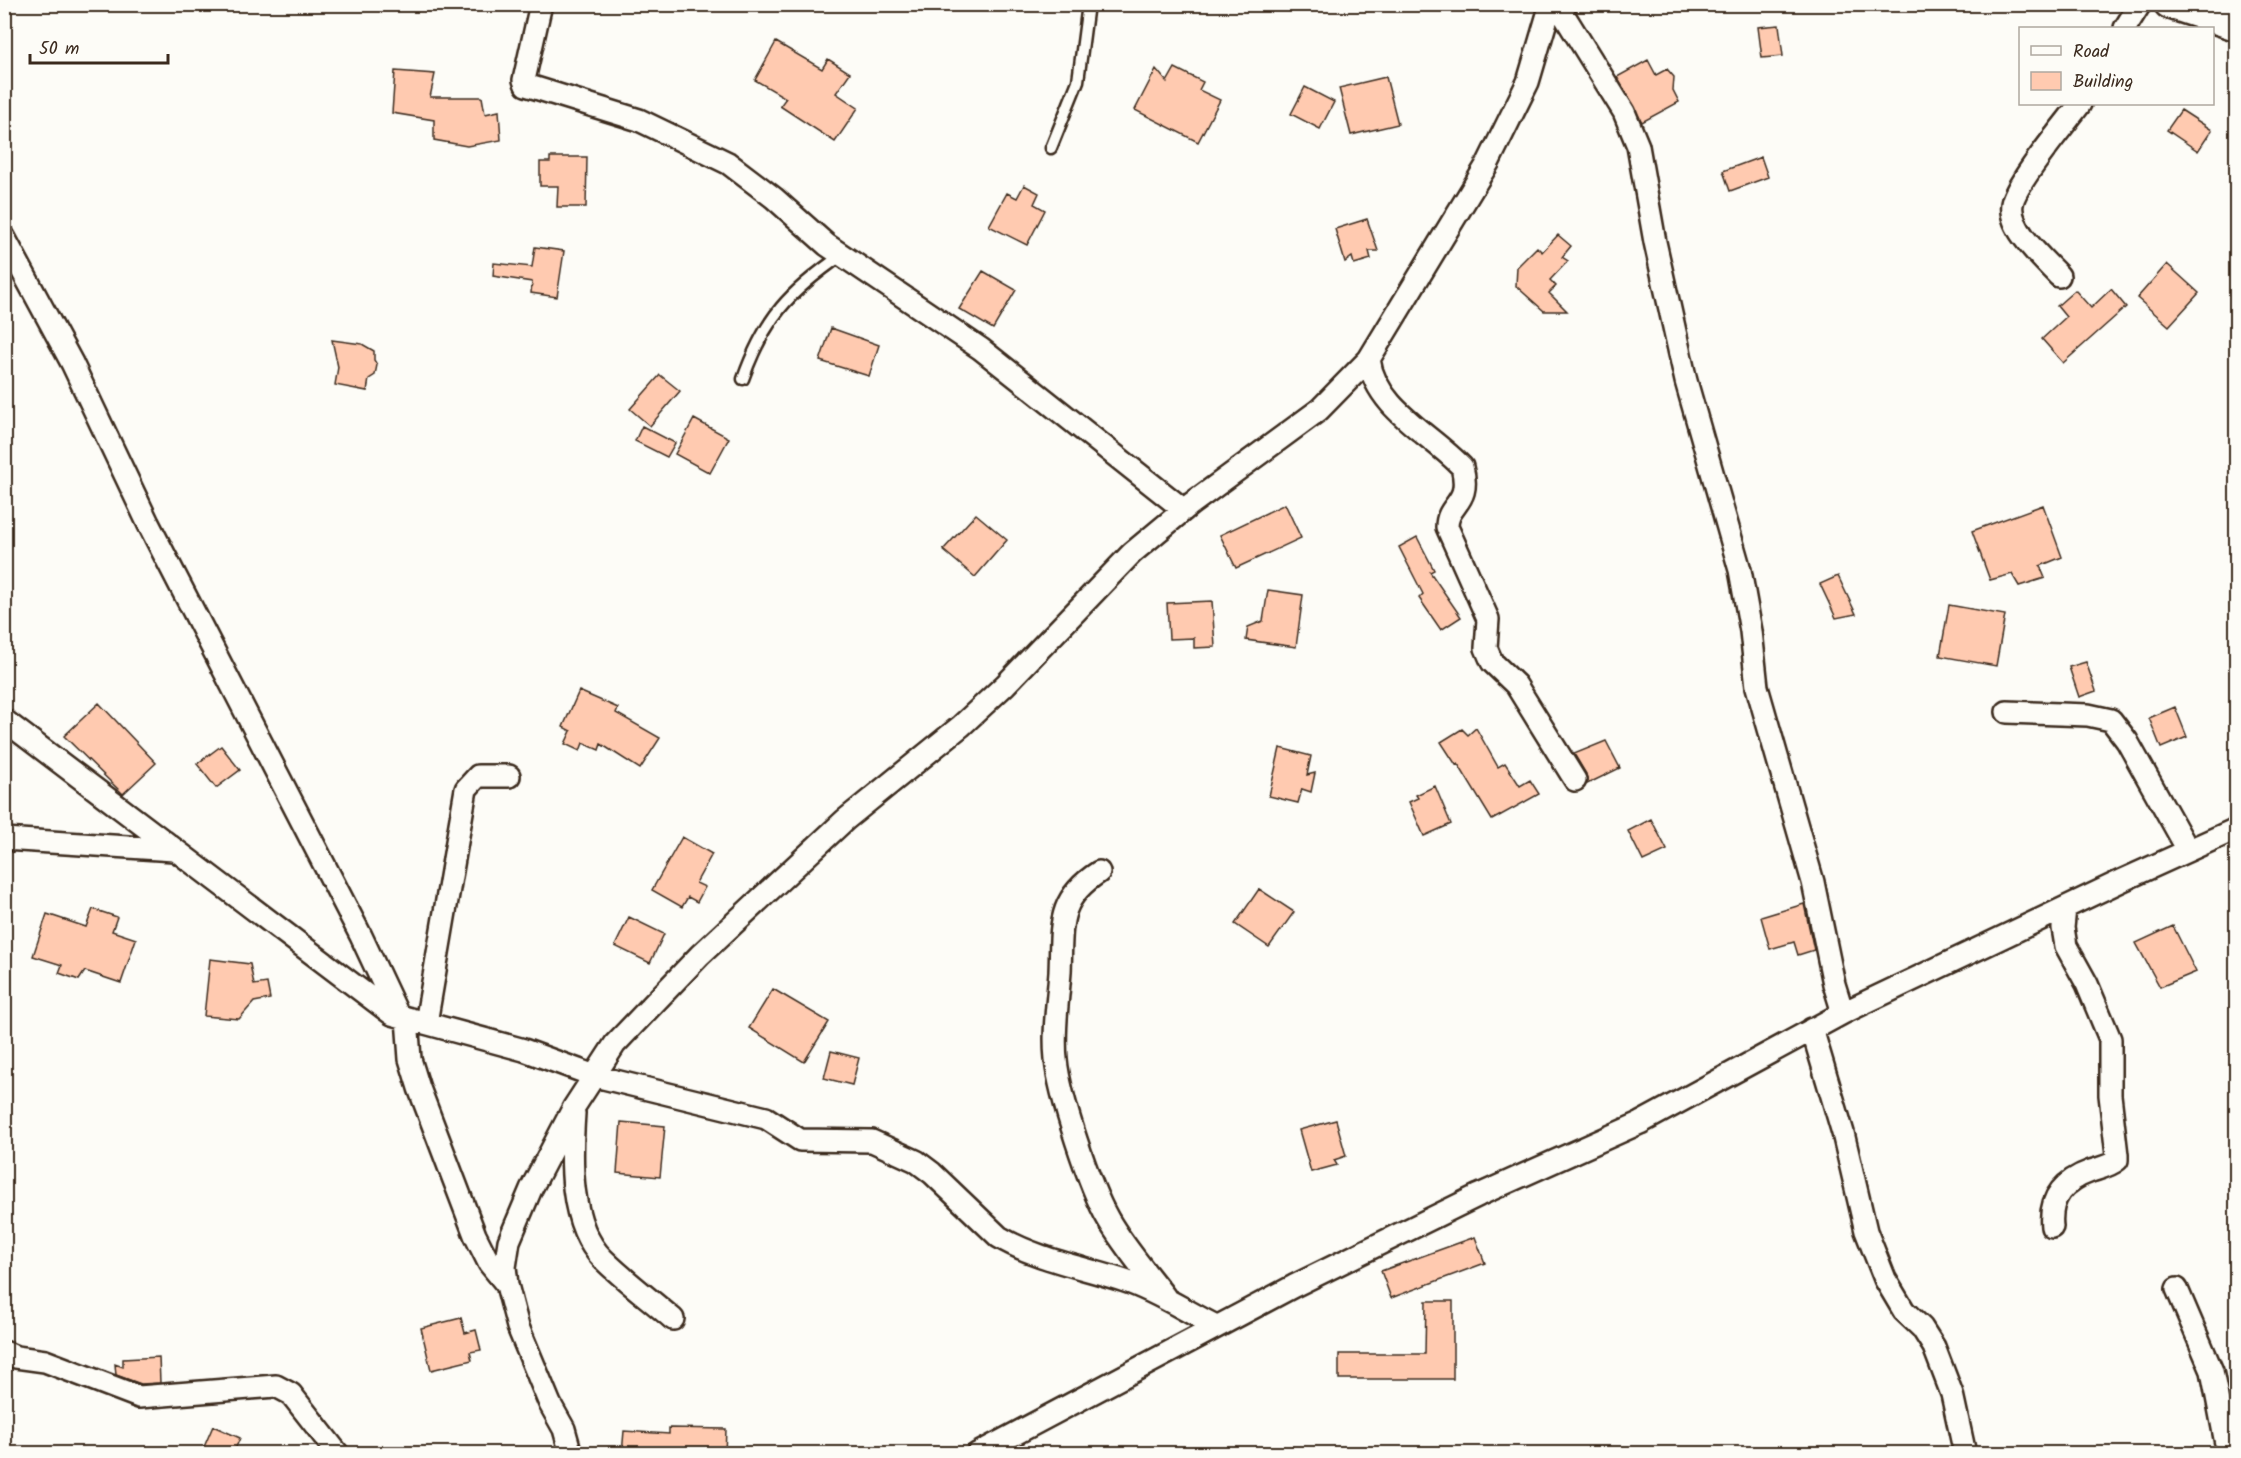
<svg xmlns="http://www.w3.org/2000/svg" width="2241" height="1458" font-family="Kalam,sans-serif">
<rect width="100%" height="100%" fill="#fdfcf7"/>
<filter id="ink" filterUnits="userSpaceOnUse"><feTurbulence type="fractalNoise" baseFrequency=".0167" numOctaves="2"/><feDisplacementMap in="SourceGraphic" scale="12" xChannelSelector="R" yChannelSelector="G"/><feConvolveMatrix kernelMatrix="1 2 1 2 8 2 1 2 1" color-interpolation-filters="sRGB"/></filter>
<g filter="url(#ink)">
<path fill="#ffcab0" stroke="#3b2a1e" stroke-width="1.5" d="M1779 25 1783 56 1762 58 1758 27Z
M776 42 822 69 828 59 850 73 836 93 858 108 835 142 780 106 786 98 755 80Z
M1648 60 1656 75 1667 69 1674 77 1673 90 1679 102 1642 122 1617 77Z
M1175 68 1203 82 1199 90 1220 100 1198 142 1135 110 1156 69 1167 82Z
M395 71 435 74 430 97H482L485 114 499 111 501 140 467 146 434 140V120L392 113Z
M1386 77 1398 124 1351 135 1339 88Z
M1305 87 1334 102 1320 129 1291 114Z
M2181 110 2212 130 2198 151 2167 130Z
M550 157H587L586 207H557L558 186H540V162H550Z
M1761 157 1768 177 1730 191 1723 171Z
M1024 185 1039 193 1034 204 1045 210 1027 245 989 226 1007 193 1017 198Z
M1367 219 1378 251H1369L1371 259 1354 264 1352 257 1345 262 1335 229Z
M1558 235 1571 246 1562 257 1568 261 1550 280 1556 286 1549 293 1567 311H1544L1516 286 1517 267 1537 247 1542 252Z
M535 247 564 251 557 297 531 293 532 282 493 276 494 263 532 267Z
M2167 264 2199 293 2169 326 2137 298Z
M983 271 1016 290 993 329 959 309Z
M2111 289 2126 307 2063 363 2042 339 2066 317 2057 306 2075 290 2091 308Z
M831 328 879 345 869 376 820 361Z
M332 340 362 344 374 351V360L377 365 375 375 369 379 367 391 335 385 338 367Z
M660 375 680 391 650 426 630 409Z
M694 419 729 438 710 473 675 454Z
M642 426 675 443 667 457 635 441Z
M1285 504 1301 538 1236 568 1220 535Z
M2043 505 2062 557 2040 566 2045 578 2019 586 2012 574 1990 580 1972 531Z
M976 514 1007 540 975 577 943 550Z
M1417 537 1434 570 1430 572 1461 617 1441 630 1419 598 1423 594 1399 547Z
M1838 576 1856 614 1836 618 1820 584Z
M1268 590 1303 595 1296 647 1246 640 1248 627 1263 621Z
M1212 601 1215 647 1194 648V638L1169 639 1167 603Z
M1949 605 2005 615 1996 666 1940 656Z
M2086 662 2096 691 2079 697 2069 667Z
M579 691 618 708 616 713 660 738 640 769 601 744 599 750 583 743 580 751 565 744 571 731 563 727Z
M99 703 156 763 123 794 64 736Z
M2175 707 2187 737 2161 748 2149 718Z
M1476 728 1498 767 1505 763 1520 786 1530 780 1539 794 1492 820 1458 764 1456 765 1441 742 1462 729 1468 735Z
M1606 741 1620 768 1587 784 1586 774 1574 754Z
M221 746 240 770 216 788 197 764Z
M1280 748 1311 756 1307 775 1315 773 1311 792 1302 789 1298 803 1269 796Z
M1435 786 1451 824 1424 836 1409 802 1418 798 1416 795Z
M1651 819 1667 850 1643 861 1628 831Z
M682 837 712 854 696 883 705 887 697 902 688 897 682 907 652 890Z
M1259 889 1294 912 1269 947 1235 924Z
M1804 904 1814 950 1798 955 1794 942 1770 949 1761 917Z
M93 909 117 917 112 931 136 939 121 983 85 971 79 980 59 973 62 965 33 956 47 914 86 927Z
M629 917 664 934 650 963 615 946Z
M2173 926 2196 972 2160 987 2136 943Z
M210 959 250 964 254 985 267 983 270 999 254 1002 239 1019 204 1016Z
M773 989 829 1022 804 1062 749 1028Z
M831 1051 859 1058 852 1085 824 1078Z
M1336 1120 1346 1156 1334 1160 1337 1165 1311 1172 1299 1130Z
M621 1122 665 1126 660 1177 617 1173Z
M1475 1237 1485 1263 1391 1298 1381 1271Z
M1426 1301H1453V1379H1339V1354H1425Z
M461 1318 465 1333 476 1330 481 1350 470 1352 472 1360 431 1370 421 1328Z
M159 1357 160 1383 141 1384 116 1375 115 1364 123 1367V1359Z
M213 1426 240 1438 233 1454H201Z
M669 1428 726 1429 725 1454H622L624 1431 669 1434Z"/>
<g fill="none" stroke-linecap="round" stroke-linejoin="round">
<g stroke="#3b2a1e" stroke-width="15">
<path id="lane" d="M1051 148 1078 81 1088 4
M743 379C765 317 789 292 842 255"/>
</g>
<g stroke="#3b2a1e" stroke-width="26">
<path id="street" d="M541 4 524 80 526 85 639 120 728 163 774 198 827 245 981 349 1184 510
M1551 4 1528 82 1488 163 1369 359C1375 408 1431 434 1462 467 1472 505 1447 502 1447 527L1488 619 1486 648 1492 662 1516 685 1575 780
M1557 4 1624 112 1638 146 1655 242 1686 381 1740 570 1751 631 1757 687 1813 882 1834 984 1843 1013
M2125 28 2140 4
M4 237 72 363 148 523 361 936 398 1015
M2059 276C2044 260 2008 229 2012 204 2015 183 2066 123 2080 104
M2007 712 2088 715 2111 720 2127 741 2188 850
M4 720 392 1014 524 1050 595 1076 766 1118 800 1140 872 1141 916 1161 932 1173 999 1237C1038 1260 1083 1267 1125 1281 1156 1291 1187 1312 1216 1326
M4 839 174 850
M1099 872C1056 900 1062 926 1060 972 1058 1000 1053 1030 1056 1059 1059 1095 1090 1188 1108 1219 1124 1247 1146 1272 1165 1297
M407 1018 410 1059 419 1088 475 1235 489 1263 507 1285
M426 1023 466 789 478 776H509
M1812 1029 1843 1133 1866 1231 1885 1279 1904 1311 1922 1328 1934 1347 1952 1394 1965 1454
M574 1113C571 1158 568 1224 603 1259 624 1280 650 1299 673 1319
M2052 1227C2049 1198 2063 1181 2091 1171 2100 1168 2110 1166 2117 1160V1155L2110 1095V1039L2087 984 2066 946 2063 928 2065 908
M2177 1289 2212 1371 2228 1454
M4 1352 16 1357 45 1361 139 1397 276 1386 291 1394 338 1454
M571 1454 564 1429 550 1404 518 1327 507 1285 505 1267 509 1241 531 1189 574 1107 615 1044 700 955 845 820 961 726 1005 685 1132 553 1191 504 1319 410 1369 359
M977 1454 1294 1286 1479 1195 1640 1123 1843 1013 2123 880 2236 829"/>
</g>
<g stroke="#3b2a1e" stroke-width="33">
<path id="secondary" d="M2169 4 2236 26"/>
</g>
<use href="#lane" stroke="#fdfcf7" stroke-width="10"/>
<use href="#street" stroke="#fdfcf7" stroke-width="21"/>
<use href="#secondary" stroke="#fdfcf7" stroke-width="28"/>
</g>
</g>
<rect width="2241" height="1458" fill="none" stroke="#fdfcf7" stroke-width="24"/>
<rect x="12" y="12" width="2217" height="1434" fill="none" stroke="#3b2a1e" stroke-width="2" filter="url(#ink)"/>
<rect x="2019" y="27" width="195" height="78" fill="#fdfcf7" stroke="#afa8a0" stroke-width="1.5"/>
<rect x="2031" y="46" width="30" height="9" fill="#fdfcf7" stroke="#afa8a0" stroke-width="1.5"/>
<text x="2073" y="57" font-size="18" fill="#3b2a1e">Road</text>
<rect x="2031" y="72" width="30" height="18" fill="#ffcab0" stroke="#afa8a0" stroke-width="1.5"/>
<text x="2073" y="87" font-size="18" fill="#3b2a1e">Building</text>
<path d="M30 54v9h138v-9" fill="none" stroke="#3b2a1e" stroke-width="3"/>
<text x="39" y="54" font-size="18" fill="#3b2a1e" stroke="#fdfcf7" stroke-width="4.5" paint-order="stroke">50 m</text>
</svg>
